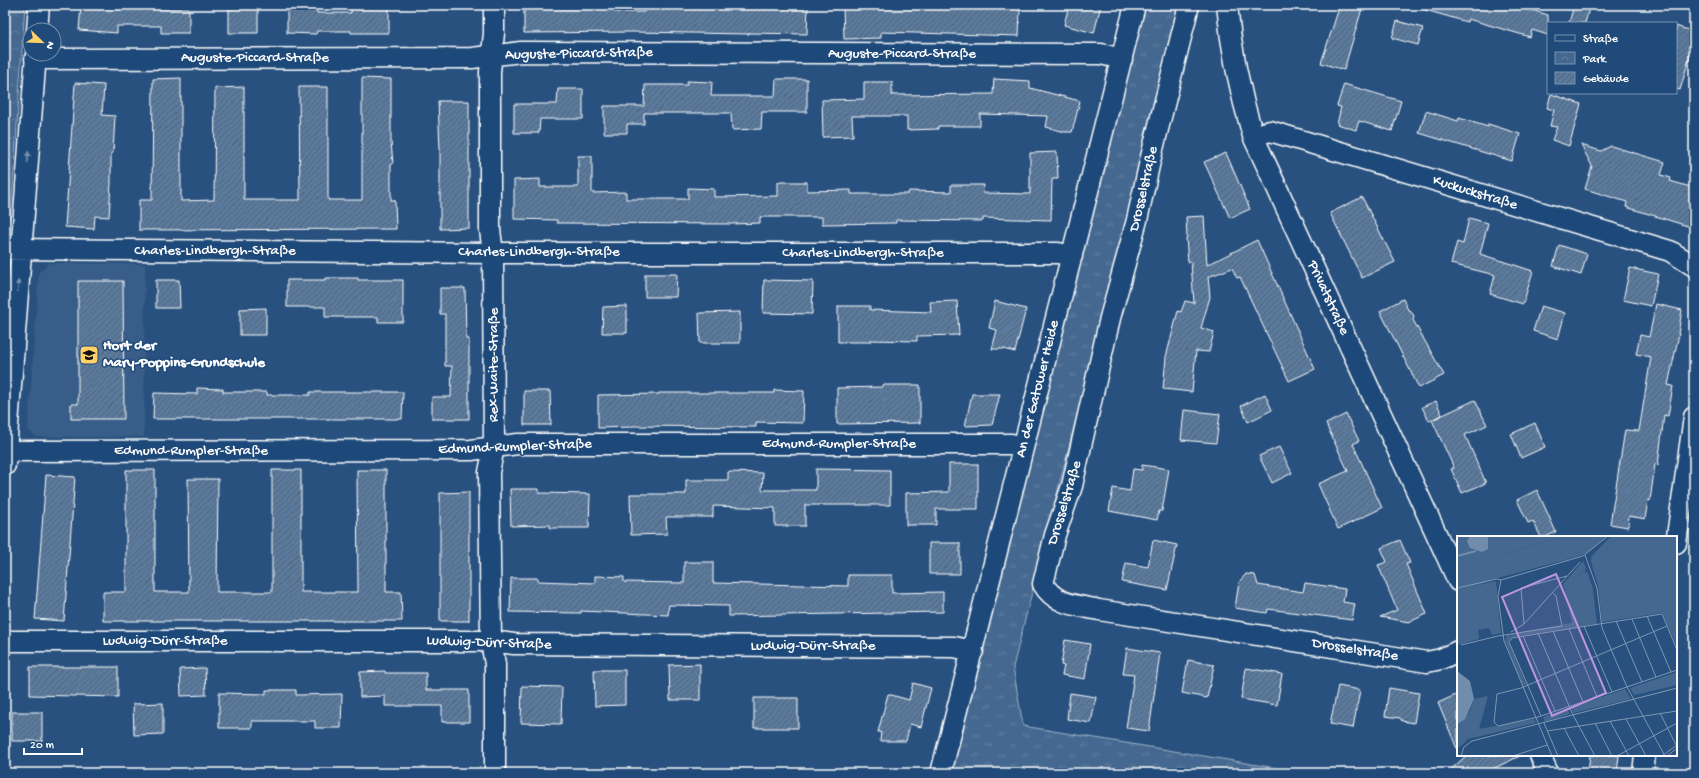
<svg xmlns="http://www.w3.org/2000/svg" width="1699" height="778" font-family="'Gochi Hand',sans-serif">
<defs>
<pattern id="grass-tufts" width="24" height="20" patternUnits="userSpaceOnUse"><rect width="24" height="20" fill="#446890"/><path d="M3 7l-1-3M5 7V3M7 7l1-3M15 17l-1-3M17 17v-4M19 17l1-3" fill="none" stroke="#607fa1"/></pattern>
<pattern id="park-crowns" width="20" height="18" patternUnits="userSpaceOnUse"><rect width="20" height="18" fill="#446890"/><path d="M2 6a3 3 0 1 1 6 0M12 15a3 3 0 1 1 6 0" fill="none" stroke="#607fa1"/></pattern>
<pattern id="building-hatch" width="6" height="6" patternUnits="userSpaceOnUse"><rect width="6" height="6" fill="#5a7a9d"/><path d="M-1 1l2-2M0 6l6-6M5 7l2-2" fill="none" stroke="#536374"/></pattern>
</defs>
<rect width="100%" height="100%" fill="#28517f"/>
<filter id="ink" filterUnits="userSpaceOnUse"><feTurbulence type="fractalNoise" baseFrequency=".025" numOctaves="2"/><feDisplacementMap in="SourceGraphic" scale="8" xChannelSelector="R" yChannelSelector="G"/><feConvolveMatrix kernelMatrix="1 2 1 2 8 2 1 2 1" color-interpolation-filters="sRGB"/></filter>
<g filter="url(#ink)">
<path fill="#375d88" d="M49 263 145 264 144 437H36L28 429 39 272Z"/>
<path fill="url(#grass-tufts)" stroke="#a2b4c8" d="M1144 5H1181L1013 667 1023 726 1306 773H951Z"/>
<path fill="url(#park-crowns)" stroke="#a2b4c8" d="M5 5H25L11 215 5 227Z"/>
<path fill="url(#building-hatch)" stroke="#fff" d="M81 5H119L118 9 189 8V33H161V26H117V33L79 30Z
M351 5H389V33H351V31H317L316 34 287 33V8H317V13H351Z
M524 5H558V8L615 7V12H644V5H808L807 34 749 33V34L633 32 524 33Z
M843 5H1001V8L1020 9 1019 36 881 32V38L844 39Z
M1069 5H1101L1094 33 1064 25Z
M1340 5H1363L1344 70 1321 63Z
M1422 5H1515L1548 15V35L1532 30 1530 37 1468 19 1467 22 1422 9Z
M1574 5H1590L1585 23H1569Z
M229 8H258V33H229Z
M1397 21 1423 28 1418 45 1392 38Z
M1676 26 1694 32V42L1680 90 1676 89Z
M181 78V201L214 200 215 88 244 87V200H300L299 87H328V200H362V78L391 79V142L393 164H391V200H395L396 229 139 230V200H152L153 79Z
M776 79H807V112H762L761 129 732 130 731 113H644V124H627V133H604V106H644L645 85H687V81L712 82 711 96H775Z
M994 79 1030 81V88L1080 101 1072 132H1065L1046 127 1048 116 980 114V126H938V129L907 130V116H852L853 136 823 137 822 100 864 99V82H892V95L993 94Z
M75 83 104 85 102 115 115 116 113 153H111V183L109 217 95 216 94 229 65 227Z
M1344 84 1401 101 1392 131 1359 121 1356 130 1337 124 1341 107 1337 106Z
M558 89H583V119H540L539 133H514V104H557Z
M1551 94 1581 104 1569 146 1552 140 1557 127 1550 126 1554 110 1547 108Z
M438 101H469V228L440 229V149Z
M1426 111 1458 121 1459 118 1488 127V124L1520 134 1512 161 1419 133Z
M1581 145 1601 151 1611 146 1665 162 1661 175 1671 178 1670 181 1694 188V228L1626 207 1627 202 1585 189 1592 166Z
M1057 152 1058 179H1052L1051 220 983 218V221L896 220V223L822 224V217H760V223L732 224 557 223V220L514 219V180L540 179V187H578V156H592V193L626 192V199H688V188L714 189V197L778 196V182H807V191L851 190V194H908L909 191 951 192V185H984L983 193 1030 194V153Z
M1226 153 1250 209 1230 218 1204 162Z
M1362 197 1395 262 1362 278 1330 213Z
M1204 216 1207 265 1257 240 1315 369 1289 381 1240 277 1237 278 1232 268 1208 277 1210 297 1201 328 1214 332 1209 352 1196 351 1192 392 1163 389 1166 357 1178 311 1181 312 1185 301 1194 303 1191 262H1188L1186 238 1187 237 1186 217Z
M1469 218 1488 223 1480 254 1533 271 1523 304 1490 294 1495 275 1451 264 1457 242 1463 244Z
M1559 245 1587 254 1581 275 1553 266Z
M1630 268 1658 274 1651 306 1623 300Z
M645 274H677L676 297H645Z
M325 278H358V280H403V322H378V317H325V307H287V280H325Z
M156 280H179L180 308H156Z
M764 280 813 281 812 314 763 313Z
M78 281H123L124 419H71V404H78Z
M440 288H465L466 339H469V419H432V397H451L452 366H445V314H440Z
M1403 299 1408 310 1411 311 1414 316 1413 320 1444 375 1419 388 1380 311Z
M957 301 959 335 917 336V341L870 340V342H838V306H870V310L931 312 930 302Z
M995 301 1026 309 1015 352 1004 349H992L997 330 989 328Z
M1656 304 1682 310 1678 334H1679L1668 385 1673 386 1668 416 1664 415 1658 465 1655 464 1650 501 1648 500 1645 519 1629 516 1628 527 1610 524 1625 430 1639 431 1651 357 1636 354 1640 335 1649 337Z
M627 306V333H602L603 307Z
M1541 306 1565 313 1558 339 1533 331Z
M266 308V335H240V309Z
M740 312V343H700L699 313Z
M883 385H920V423L837 424V388L883 387Z
M197 388 223 389V392H267V395H310V392H403L402 419H153L154 393 197 394Z
M774 390 804 391 803 423 756 422V427L632 426V427L598 428V395L659 394V393H774Z
M524 391H550L551 425H524Z
M972 394H1000L992 425 965 426Z
M1265 394 1272 410 1248 422 1241 406Z
M1475 400 1487 425 1465 435 1486 483 1462 493 1451 469 1454 468 1432 420Z
M1436 401 1442 415 1429 421 1422 407Z
M1184 410 1220 414 1216 443 1181 440Z
M1346 414 1359 441 1353 444 1382 508 1338 529 1318 484 1348 471 1326 424Z
M1535 423 1545 447 1521 458 1511 434Z
M1279 447 1292 473 1272 483 1259 456Z
M949 464H978V509H936V525H906V493L949 492Z
M1142 465 1169 469 1162 511H1159L1157 520 1109 511 1113 488 1130 491 1133 469 1142 470Z
M816 469 890 470V505H805V526H775V508L713 506V517H666L667 534 631 535 630 494H686V480H728V472L763 473 762 490H816Z
M126 470H155V592H189L188 479H218L217 592H272V470H301V592H358L357 470H386V592H401L402 621H103V592H126Z
M46 475 75 477 64 621 35 619Z
M510 489H539V493L590 494 589 528H550V525L511 526Z
M1537 490 1556 532 1545 537H1541L1533 521 1528 523 1517 500Z
M469 492V621H440V493Z
M1153 540 1177 545 1167 590 1122 582 1126 563 1148 567Z
M1400 540 1410 563 1406 564 1427 614 1409 622 1380 617 1397 610 1378 565 1387 562 1381 548Z
M929 543H960V574H929Z
M684 562H713V583L848 586V575H892V593L943 592V612L729 616V606L669 605 668 615 581 611V613L510 612 511 578H538V581L595 583V576L624 577V582L684 583Z
M1246 574 1255 575 1258 585 1303 592 1305 583 1345 589 1343 602 1355 604 1352 620 1268 609 1267 613 1235 608 1239 582Z
M1065 640 1090 644 1085 679 1062 675 1064 666 1061 665Z
M1127 648 1160 653 1149 731 1126 728 1134 675 1123 674Z
M1188 660 1214 665 1207 698 1182 693Z
M700 664V700H670L669 665Z
M30 667H118V697L30 695Z
M205 668 206 695 181 696 180 669Z
M1246 668 1282 674 1277 705 1241 699Z
M594 670H625V705L595 706Z
M385 671V673H426V690H469V722H442V706H385V696L360 697V672Z
M913 683 931 688 921 727 910 724 906 741H880L881 732H878L888 694 909 700Z
M522 686 562 687 561 724 521 723Z
M1338 686 1360 690 1353 728 1330 724Z
M1389 688 1419 693 1414 723 1402 721 1400 718 1385 716Z
M266 690H296V695L342 694 341 728H315V721H252V728H219V693L266 694Z
M1070 693 1096 697 1091 723 1067 719Z
M1458 694V751L1438 703Z
M754 698H798V728H754Z
M163 703V734L134 735 133 704Z
M12 712H42V741H12Z
M1467 755H1522L1484 773H1447Z
M1590 755H1619L1617 773H1588Z"/>
<g fill="none" stroke-linecap="round" stroke-linejoin="round">
<g stroke="#fff" stroke-width="23">
<path id="street" d="M494 5V33L490 72V230L493 253 494 447 489 472 491 641 495 664V773
M1189 5 1150 161 1137 220 1110 318 1072 486 1055 535 1043 584C1055 605 1077 605 1099 610L1427 662 1441 659 1458 651
M1227 5C1231 49 1240 93 1253 136L1458 581
M37 30 39 5
M35 59 472 58 521 52 1101 54 1122 59
M1253 136 1270 131 1670 251 1694 266
M5 249 493 253H1058L1072 256
M6 451 471 450 518 444H1011L1023 447
M5 465 36 54
M1676 543 1694 417
M5 641H491L514 644 954 647 973 651
M1540 755 1548 773
M941 773 1135 5
M1643 773 1645 755"/>
</g>
<use href="#street" stroke="#1f4a7a" stroke-width="20"/>
</g>
<defs><path id="oneway-solid" d="M-6-.8H1V-3.2L6.5 0L1 3.2V.8H-6Z"/></defs>
<g fill="#7992af">
<use href="#oneway-solid" transform="translate(28 157) rotate(-86)"/>
<use href="#oneway-solid" transform="translate(18 286) rotate(-86)"/>
</g>
</g>
<defs>
<g id="school-square" transform="scale(1)"><rect x="-9" y="-9" width="18" height="18" rx="4" fill="#ffd166" stroke="#1f4a7a"/><path d="M0-5L7-2L0 1L-7-2ZM-4 1L0 2.5L4 1V4Q0 6-4 4Z" fill="#111"/></g>
</defs>
<g fill-rule="evenodd">
<use href="#school-square" x="89" y="355"/>
</g>
<g text-anchor="middle" dominant-baseline="central" stroke-width="3" stroke-linejoin="round" paint-order="stroke">
<g font-size="15" fill="#fff" stroke="#1f4a7a">
<text transform="translate(579 54) rotate(-1)">Auguste-Piccard-Straße</text>
<text x="902" y="54">Auguste-Piccard-Straße</text>
<text x="255" y="58">Auguste-Piccard-Straße</text>
<text transform="translate(1144 189) rotate(-77)">Drosselstraße</text>
<text transform="translate(1475 193) rotate(17)">Kuckuckstraße</text>
<text x="215" y="251">Charles-Lindbergh-Straße</text>
<text x="539" y="252">Charles-Lindbergh-Straße</text>
<text x="863" y="253">Charles-Lindbergh-Straße</text>
<text transform="translate(1328 298) rotate(65)">Privatstraße</text>
<text transform="translate(494 365) rotate(-90)">Rex-Waite-Straße</text>
<text transform="translate(1038 389) rotate(-76)">An der Gatower Heide</text>
<text x="839" y="444">Edmund-Rumpler-Straße</text>
<text transform="translate(515 447) rotate(-2)">Edmund-Rumpler-Straße</text>
<text x="191" y="451">Edmund-Rumpler-Straße</text>
<text transform="translate(1065 503) rotate(-73)">Drosselstraße</text>
<text x="165" y="641">Ludwig-Dürr-Straße</text>
<text transform="translate(489 643) rotate(2)">Ludwig-Dürr-Straße</text>
<text x="813" y="646">Ludwig-Dürr-Straße</text>
<text transform="translate(1355 650) rotate(9)">Drosselstraße</text>
</g>
<g font-size="15" font-weight="bold" fill="#fff" stroke="#1f4a7a" text-anchor="start">
<text x="103" y="346">Hort der<tspan x="103" dy="17">Mary-Poppins-Grundschule</tspan></text>
</g>
</g>
<g transform="translate(1457 536)">
<rect width="220" height="220" fill="#28517f"/>
<path d="M107 0H150L130 17 120 21 7 51 0 10 35 22ZM162 0H220V111L205 77 145 86 141 50 133 22 135 25ZM129 32 128 38 130 35 136 53 140 88 56 101 53 98 115 87 108 55ZM31 160 22 193 77 183 79 187 11 203 3 188 13 174 17 163Z" fill="#446890"/>
<path d="M31 0H107L35 22ZM154 0H162L135 26 134 21ZM126 25 129 32 108 55 106 48ZM3 188 11 203 3 211 0 210V189Z" fill="#446890"/>
<path d="M0 0H48V5L34 45 4 54V108L0 109ZM50 98 56 101 51 105 69 148 66 150 48 105ZM220 136V149L177 159 173 152ZM168 153 174 163 116 177 115 171ZM110 173 113 178 88 186 86 181Z" fill="#446890"/>
<path d="M39 45 44 97 35 99 32 92 21 94 22 103 4 108V53Z" fill="#446890"/>
<path d="M13 0H31V13L25 16 13 12 10 5ZM0 135 13 145 17 163 8 183 0 189Z" fill="#718dab"/>
<path fill="none" stroke="#718dab" stroke-width="2" d="M0 20 19 15"/>
<path fill="none" stroke="#7e97b2" stroke-width="1" d="M128 19 140 52 145 92 170 151 208 220M44 44 41 60 47 105 95 220M0 52 40 43 44 44 126 20 151 0M190 80 214 136M175 83 199 141M159 85 185 146M67 88 64 52 110 40M127 90 155 156M210 90 64 152 40 158 37 186 41 190 81 181 220 134M112 93 140 161M96 95 126 166M54 96 67 88 123 26M81 97 116 179 138 220M66 100 98 175M4 109 41 100 105 90 99 60 96 57M203 177 219 209M84 180 52 106 55 102 205 78 220 114M169 183 189 220M153 185 172 220M87 187 101 220M138 187 155 220M107 192 122 220M90 195 220 175M4 220 7 211 15 205 220 152M56 220 90 209M160 220 220 187M205 220 220 209M210 220 220 212"/>
<path fill="#bd96df" fill-opacity="0.15" stroke="#bd96df" stroke-width="2" d="M99 38 149 157 95 180 45 61Z"/>
<rect width="220" height="220" fill="none" stroke="#fff" stroke-width="2"/>
</g>
<rect width="1699" height="778" fill="none" stroke="#1f4a7a" stroke-width="20"/>
<rect x="10" y="10" width="1679" height="758" fill="none" stroke="#fff" stroke-width="1.5" filter="url(#ink)"/>
<rect x="1547" y="22" width="130" height="72" fill="#1f4a7a" stroke="#7992af"/>
<rect x="1555" y="35" width="20" height="6" fill="#1f4a7a" stroke="#7992af"/>
<text x="1583" y="42" font-size="12" fill="#ffffff">Straße</text>
<rect x="1555" y="52" width="20" height="12" fill="url(#park-crowns)" stroke="#7992af"/>
<text x="1583" y="62" font-size="12" fill="#ffffff">Park</text>
<rect x="1555" y="72" width="20" height="12" fill="url(#building-hatch)" stroke="#7992af"/>
<text x="1583" y="82" font-size="12" fill="#ffffff">Gebäude</text>
<g transform="translate(42 42) rotate(113)"><circle r="19" fill="#1f4a7a" stroke="#7992af"/>
<path d="M0-3L7 15L0 10L-7 15Z" fill="#ffd166"/>
<text y="-6" font-size="11" font-weight="bold" text-anchor="middle" fill="#ffffff">N</text>
</g>
<path d="M24 748v6h58v-6" fill="none" stroke="#ffffff" stroke-width="2"/>
<text x="30" y="748" font-size="12" fill="#ffffff" stroke="#1f4a7a" stroke-width="3" paint-order="stroke">20 m</text>
</svg>
